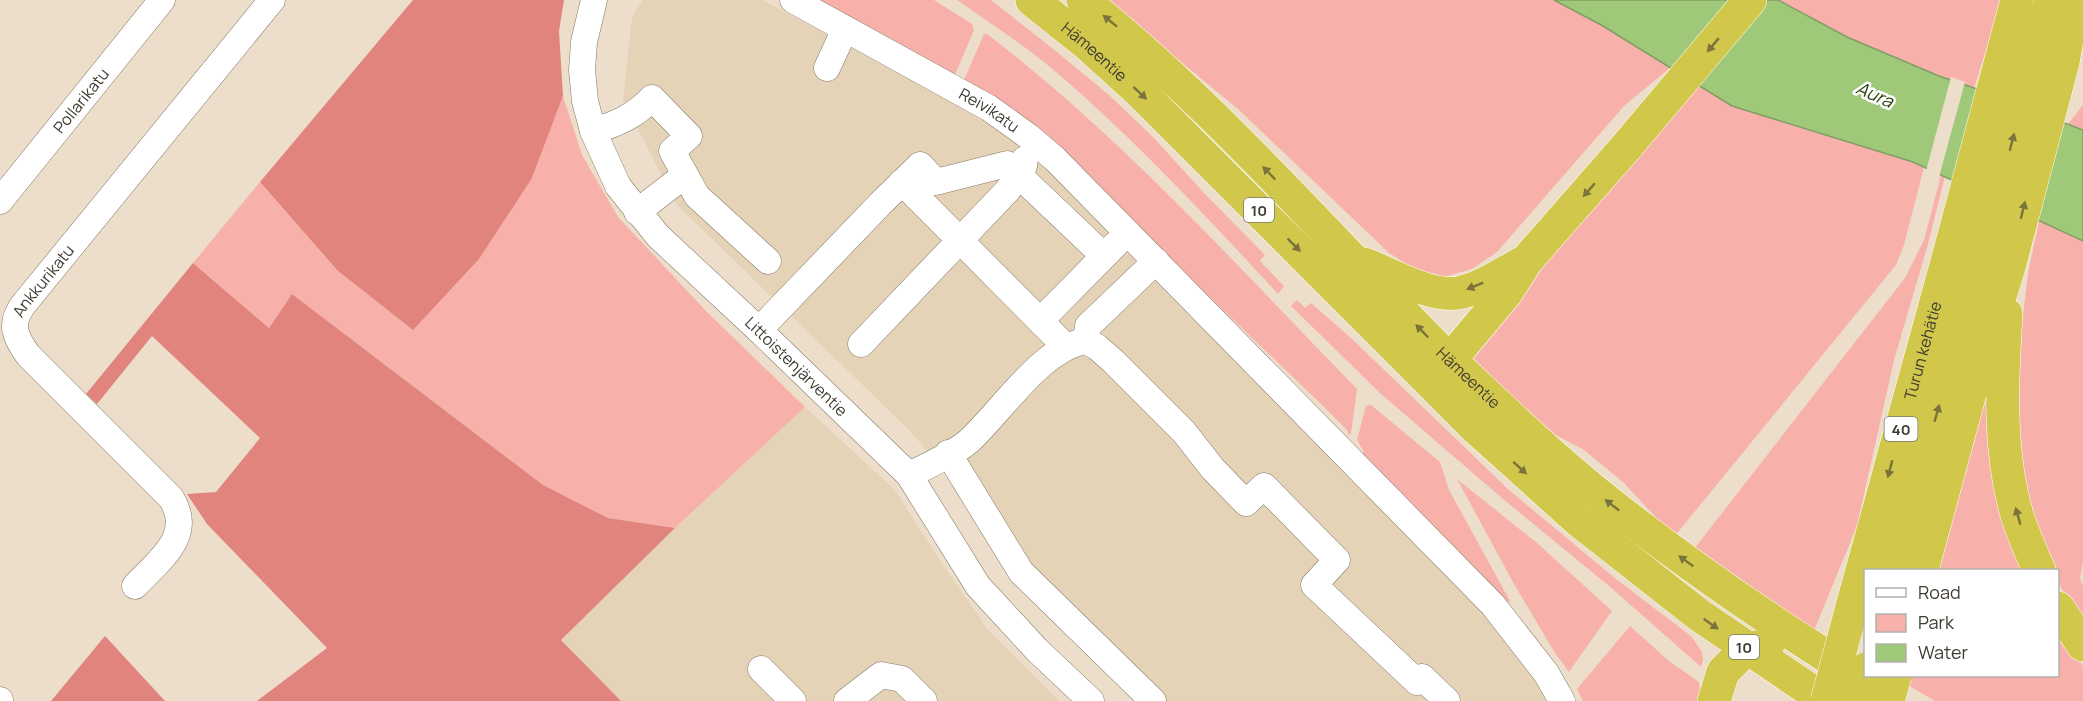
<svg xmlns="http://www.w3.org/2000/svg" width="2083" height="701" font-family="Manrope,sans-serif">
<rect width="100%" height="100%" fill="#ecdeca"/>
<path fill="#e5d3b8" d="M643 0H762L948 98 1050 166 1568 701H1141L911 432 677 205 623 100 632 17Z
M805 407 895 490 939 559 988 630 1059 701H621L561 640 675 528Z"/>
<path fill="#f8b1aa" d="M819 0H934L972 24 974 30 954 77Z
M957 0H991L1057 52 1109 95 1154 138 1204 193 1265 255 1260 261 1284 286 1278 294C1205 215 1132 136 1050 67 1021 43 988 22 957 0Z
M1106 0H1554L1603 26 1670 68 1624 106 1497 252 1472 269 1444 277 1419 273 1388 252 1238 109Z
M1778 0H2002L1974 88C1906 66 1840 36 1778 0Z
M984 34H987C1123 138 1238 267 1357 389L1351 433 1349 435 1347 430 1320 403 1054 148 966 84 964 80 967 73Z
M1697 84 1732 106 1913 162 1924 167 1904 245 1896 265 1674 537 1624 483 1584 450 1550 432 1468 356Z
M563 96 582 155 618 217 706 311 805 407 675 528 608 518 543 485 292 294 269 328 193 263 260 182 337 270 532 178Z
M2083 105V130L2068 124Z
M1941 175 1945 176 1928 244 1894 360 1857 526 1813 633 1694 549 1905 278 1924 240Z
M2039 221 2083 241V562L2080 578 2083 586V627L2058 582V570H2052L2025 500 2014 391 2028 273Z
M1297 300 1305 308 1311 303 1351 338 1509 490 1616 579 1691 636 1702 652 1703 660 1701 667 1609 586 1503 499 1381 394 1291 306Z
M1984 381 2026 570H1936Z
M1371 405 1440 462 1449 490 1510 601 1504 605 1359 457 1364 452 1357 440 1366 406Z
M1457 479 1537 543 1612 611 1569 672 1555 653 1514 584Z
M1630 626 1669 661 1699 682 1701 701H1583L1577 689Z
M2058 632 2083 666V701H1935L1906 684 1908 676H2058Z"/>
<path fill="#e1847d" d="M413 0H564L559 31 563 96 532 178 479 259 413 330 337 270 260 182Z
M193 263 269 328 292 294 543 485 608 518 675 528 561 640 621 701H257L327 648 207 524 187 494 216 492 260 438 152 336 97 404 86 394Z
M105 636 165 701H51Z"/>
<path fill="#9fc979" stroke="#829e64" stroke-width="1.5" d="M1554 0H1778L1847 37 1939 76 1974 88 2083 130V241L1913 162 1732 106 1603 26Z"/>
<path fill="#ecdeca" d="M1951 77 1965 82 1939 177 1926 171Z"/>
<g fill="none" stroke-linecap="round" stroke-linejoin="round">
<g stroke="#857967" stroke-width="27">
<g id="minor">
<path id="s1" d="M594 0 584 42 582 70 585 101 593 131 618 186 658 236 759 330 909 475 978 586 1037 650 1091 701"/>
<path id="s2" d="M793 0 989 108 1028 136 1055 159 1493 605 1546 673 1562 701"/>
<path d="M827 68 845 29"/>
<path d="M593 131C617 124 635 116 652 98L689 136 672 151 697 196 768 261"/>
<path d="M902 182 1066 347"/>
<path id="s3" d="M0 201 162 0"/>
<path d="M637 212 685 175"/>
<path d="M1040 321 1116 244"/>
<path d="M759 330 881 203 920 165 936 182 1007 164 1104 256"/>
<path d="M1086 341 1088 326 1156 261"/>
<path d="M861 344 1008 190 1024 166 1025 159"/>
<path d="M948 453 1021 572 1153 701"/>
<path d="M909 475C927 466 954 454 969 441 1001 412 1042 347 1086 341L1097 347 1113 361 1184 432 1213 469 1246 503 1264 486 1337 560 1314 585 1417 682 1422 677 1447 701"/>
<path id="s4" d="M135 586C159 560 195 536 171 498L28 355C15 337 9 324 23 305L272 0"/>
<path d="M761 669 793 701"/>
<path d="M0 700V701"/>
<path d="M847 701 881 675 902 679 924 701"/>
</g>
</g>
<g stroke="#fff" stroke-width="34">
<g id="highway">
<path id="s5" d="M1032 0 1086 43 1140 92 1477 429 1578 520 1699 615 1826 701"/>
<path id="s6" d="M1083 0C1183 80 1272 175 1360 267 1390 298 1419 331 1450 360 1498 405 1546 452 1597 493 1681 561 1769 621 1861 678"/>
<path d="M1364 264C1391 274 1429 297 1458 293 1480 289 1502 274 1522 263"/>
<path d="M2006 314C2002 380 1998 450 2017 515 2023 534 2031 552 2039 570"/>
<path d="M1443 380 1450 360 1506 293 1527 260 1627 146 1750 0"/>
<path d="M1892 570 2051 0"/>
<path d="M1922 570 1970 393 2009 267 2063 62 2074 0"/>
<path id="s7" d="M1852 607 1950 251 2017 0"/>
<path d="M2058 608 2083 645"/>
<path d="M1714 701 1723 672 1746 649 1768 645"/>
</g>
</g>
<use href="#minor" stroke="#fff" stroke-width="26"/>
<use href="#highway" stroke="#d1c74a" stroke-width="33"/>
<g stroke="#fff" stroke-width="34" stroke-linecap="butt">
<path id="highway-bridge" d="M1827 701 1852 607
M1857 701 1866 669
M1888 701 1895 676"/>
</g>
<use href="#highway-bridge" stroke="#d1c74a" stroke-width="33"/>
</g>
<defs><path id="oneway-solid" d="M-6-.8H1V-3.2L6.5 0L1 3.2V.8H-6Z" transform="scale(1.5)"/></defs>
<g fill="#7a733c">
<use href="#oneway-solid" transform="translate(1110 21) rotate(-141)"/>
<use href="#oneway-solid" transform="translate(1713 45) rotate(130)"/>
<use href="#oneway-solid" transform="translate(1140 93) rotate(43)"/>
<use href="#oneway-solid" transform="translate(2012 142) rotate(-75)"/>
<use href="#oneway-solid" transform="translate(1269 173) rotate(-134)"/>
<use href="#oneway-solid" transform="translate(1589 190) rotate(131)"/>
<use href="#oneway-solid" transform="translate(2023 210) rotate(-76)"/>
<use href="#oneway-solid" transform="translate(1294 245) rotate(45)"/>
<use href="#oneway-solid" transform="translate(1475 286) rotate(158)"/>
<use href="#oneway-solid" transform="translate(1422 331) rotate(-134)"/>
<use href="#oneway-solid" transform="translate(1937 413) rotate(-74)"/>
<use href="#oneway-solid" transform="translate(1520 468) rotate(42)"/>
<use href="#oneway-solid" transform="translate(1890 469) rotate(105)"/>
<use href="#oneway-solid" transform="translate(1612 505) rotate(-142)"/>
<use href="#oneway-solid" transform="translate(2018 516) rotate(-106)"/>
<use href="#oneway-solid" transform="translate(1686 561) rotate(-144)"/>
<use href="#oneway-solid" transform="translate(1711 624) rotate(35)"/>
</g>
<g text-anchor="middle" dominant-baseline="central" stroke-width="5" stroke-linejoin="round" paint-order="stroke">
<g fill="#fff" stroke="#797670" stroke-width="1.5">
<rect x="1244" y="198" width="30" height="24" rx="4.5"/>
<rect x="1884.5" y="417" width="33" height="24" rx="4.5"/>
<rect x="1729" y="635" width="30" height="24" rx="4.5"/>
</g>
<g font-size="15" font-weight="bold" fill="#403b33">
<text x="1259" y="210">10</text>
<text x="1901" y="429">40</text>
<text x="1744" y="647">10</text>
</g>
<g font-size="16" fill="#403b33" stroke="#fff">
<text stroke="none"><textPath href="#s5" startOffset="81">Hämeentie</textPath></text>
<text stroke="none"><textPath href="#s3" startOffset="129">Pollarikatu</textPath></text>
<text stroke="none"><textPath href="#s2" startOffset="225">Reivikatu</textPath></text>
<text stroke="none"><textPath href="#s4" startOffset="394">Ankkurikatu</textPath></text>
<text stroke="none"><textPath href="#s7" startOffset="266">Turun kehätie</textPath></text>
<text stroke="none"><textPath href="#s1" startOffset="448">Littoistenjärventie</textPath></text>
<text stroke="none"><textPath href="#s6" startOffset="540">Hämeentie</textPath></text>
</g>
<g font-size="18" font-style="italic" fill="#2a440a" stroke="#fff">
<text transform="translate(1875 94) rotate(24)">Aura</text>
</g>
</g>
<rect x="1864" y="569" width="195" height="108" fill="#ffffff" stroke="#b3b1ad" stroke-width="1.5"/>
<rect x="1876" y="588" width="30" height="9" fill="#ffffff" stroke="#b3b1ad" stroke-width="1.5"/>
<text x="1918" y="599" font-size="18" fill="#403b33">Road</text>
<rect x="1876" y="614" width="30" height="18" fill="#f8b1aa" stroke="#b3b1ad" stroke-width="1.5"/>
<text x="1918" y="629" font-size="18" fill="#403b33">Park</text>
<rect x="1876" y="644" width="30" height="18" fill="#9fc979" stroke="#b3b1ad" stroke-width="1.5"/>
<text x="1918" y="659" font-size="18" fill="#403b33">Water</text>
</svg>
